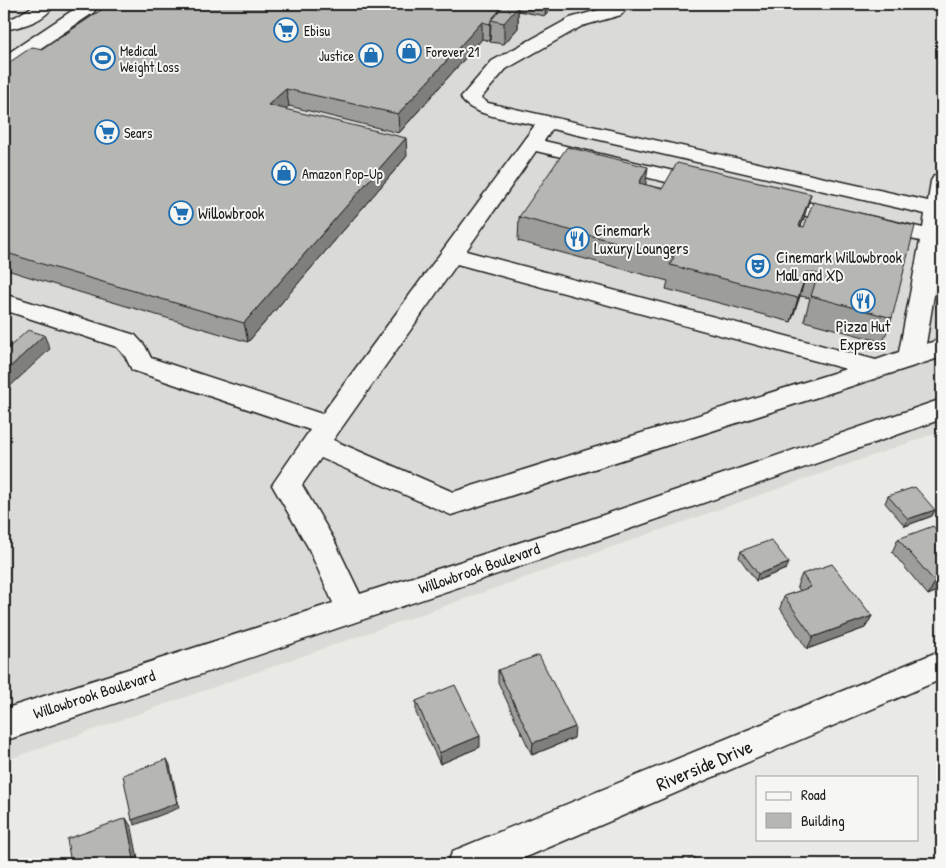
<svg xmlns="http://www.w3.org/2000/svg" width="946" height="868" font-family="'Patrick Hand',sans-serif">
<rect width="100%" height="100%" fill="#e9e9e5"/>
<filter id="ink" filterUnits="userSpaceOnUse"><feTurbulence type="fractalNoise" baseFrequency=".02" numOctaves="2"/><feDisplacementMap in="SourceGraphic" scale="10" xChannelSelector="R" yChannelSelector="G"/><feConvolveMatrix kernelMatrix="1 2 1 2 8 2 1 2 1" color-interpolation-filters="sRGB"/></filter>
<g filter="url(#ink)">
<path fill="#dadad6" d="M4 4H942V431L4 761Z"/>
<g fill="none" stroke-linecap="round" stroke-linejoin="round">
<g stroke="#1c1c1c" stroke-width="3">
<path id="minor" d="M37 4H54C47 21 20 27 4 30V20L15 17Z
M82 4H100L93 13 11 68 4 69V56Z
M612 4H630L621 15 582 26 506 69 481 98 488 103 928 201 931 181 934 176 942 175V246L926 344 942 339V357L451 515 321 458 302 485 333 538 360 594 580 523 942 399V419L598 540 4 741V709L333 603 308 547 272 485 310 430 132 370 125 356 117 347 4 310V294L135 335 145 346 151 358 322 414 535 125C518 121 466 115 461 97L492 61 570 18 609 7ZM552 129 925 214 923 228 770 194 762 196 759 201 762 206 770 208 920 241 899 352 876 360 466 251 536 151 704 191 712 190 715 185 712 180 544 141ZM457 264 846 369 453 492 333 440Z
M942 650V679L510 864H447L453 851Z"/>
</g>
<use href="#minor" fill="#f6f6f2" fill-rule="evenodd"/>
</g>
<path fill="#9d9d9a" stroke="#1c1c1c" d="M110 4H555L545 16 518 11V28L504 44 490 42V40V41L482 39 399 133 289 106 285 109 407 156 248 342 62 287 4 269V66L43 49Z
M646 185 804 218 801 226 892 318 883 342 804 321 810 298 800 296 791 322 666 289 668 281 518 241 519 217Z
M888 496 935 510 932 516 905 526 885 503Z
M942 536V589L928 595 892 552 898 539Z
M741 551 786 569 756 581 739 557Z
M802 574 872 616 865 628 807 649 780 608 784 596 800 591 797 586Z
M498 670 574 738 532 755 498 682Z
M416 701 480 747 440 764 416 713Z"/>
<path fill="#7f7f7d" stroke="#1c1c1c" d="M507 4H516V9L518 7V28L504 44V23Z
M546 4H555L545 16Z
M482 22V39L399 133 398 114Z
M491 23 490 40V41V24Z
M286 89 289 106 271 123 268 105Z
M406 138 407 156 248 342 244 323Z
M648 167 645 190 639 183Z
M811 194 804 218 792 249 799 226Z
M807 272 800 296 791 322 798 298Z
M44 335 50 349 4 392V373Z
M935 510 932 516 905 526 908 519Z
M789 563 786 569 756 581 758 574Z
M942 580V589L928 595 935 582Z
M872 616 865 628 807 649 813 637Z
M575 727 574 738 532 755 533 743Z
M480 736V747L440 764 439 753Z
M167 759 170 765 179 808 135 825 132 820Z
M126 818 132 828 139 864H135Z"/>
<path fill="#b6b6b3" stroke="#1c1c1c" d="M110 4H507H505L491 20 490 24 482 22 398 114 286 89 268 105 406 138 244 323 55 268 4 252V66L32 47 43 49Z
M505 4 518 7 504 23 491 20Z
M567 147 648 167 639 183 662 189 677 163 811 194 799 226 804 227 813 202 915 226 892 318 811 296 818 274 807 272 798 298 670 265 674 257 519 217Z
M28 330 44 335 4 373V352Z
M915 487 935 510 908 519 888 496Z
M933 526 942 536V580L935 582 898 539Z
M771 540 789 563 758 574 741 551Z
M832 564 872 616 813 637 784 596 811 587 802 574Z
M539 655 575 727 533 743 498 670Z
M455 685 480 736 439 753 416 701Z
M167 759 177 803 132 820 123 775Z
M126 818 135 864H71L67 839Z
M695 857 700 864H678Z"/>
</g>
<defs>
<g id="supermarket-ring" transform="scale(1.25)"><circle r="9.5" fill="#f6f6f2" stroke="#1f6fb2" stroke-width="1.5"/><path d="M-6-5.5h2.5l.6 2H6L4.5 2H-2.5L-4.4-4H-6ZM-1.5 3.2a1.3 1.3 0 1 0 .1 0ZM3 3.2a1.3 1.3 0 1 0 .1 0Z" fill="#1f6fb2"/></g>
<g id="shop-ring" transform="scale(1.25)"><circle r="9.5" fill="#f6f6f2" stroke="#1f6fb2" stroke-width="1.5"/><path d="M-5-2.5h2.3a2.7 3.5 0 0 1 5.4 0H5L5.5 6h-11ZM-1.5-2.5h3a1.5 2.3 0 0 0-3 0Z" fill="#1f6fb2"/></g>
<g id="stadium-ring" transform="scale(1.25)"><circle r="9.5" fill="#f6f6f2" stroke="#1f6fb2" stroke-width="1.5"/><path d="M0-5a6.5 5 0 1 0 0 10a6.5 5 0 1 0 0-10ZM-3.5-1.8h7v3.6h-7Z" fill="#1f6fb2"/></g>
<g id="restaurant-ring" transform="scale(1.25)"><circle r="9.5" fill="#f6f6f2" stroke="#1f6fb2" stroke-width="1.5"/><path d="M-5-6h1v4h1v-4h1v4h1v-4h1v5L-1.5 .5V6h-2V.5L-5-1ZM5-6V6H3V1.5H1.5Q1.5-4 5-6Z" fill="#1f6fb2"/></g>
<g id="theatre-ring" transform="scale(1.25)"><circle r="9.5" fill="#f6f6f2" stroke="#1f6fb2" stroke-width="1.5"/><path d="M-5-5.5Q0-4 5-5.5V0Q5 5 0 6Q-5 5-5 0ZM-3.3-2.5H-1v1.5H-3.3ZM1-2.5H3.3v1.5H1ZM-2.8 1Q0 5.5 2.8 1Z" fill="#1f6fb2"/></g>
</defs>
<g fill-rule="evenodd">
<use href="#supermarket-ring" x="286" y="30"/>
<use href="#shop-ring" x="409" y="51"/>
<use href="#shop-ring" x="371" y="55"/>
<use href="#stadium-ring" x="103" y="58"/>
<use href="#supermarket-ring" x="107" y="132"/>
<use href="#shop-ring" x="284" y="173"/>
<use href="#supermarket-ring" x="181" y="213"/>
<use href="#restaurant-ring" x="577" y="239"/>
<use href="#theatre-ring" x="758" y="266"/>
<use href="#restaurant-ring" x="863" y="301"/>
</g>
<g text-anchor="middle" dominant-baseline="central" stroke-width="4" stroke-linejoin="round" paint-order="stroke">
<g font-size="14" fill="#1c1c1c" stroke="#f6f6f2" text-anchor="start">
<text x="304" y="30">Ebisu</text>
<text x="120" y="50">Medical<tspan x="120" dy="16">Weight Loss</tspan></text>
<text x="426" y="51">Forever 21</text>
<text x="354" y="55" text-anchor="end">Justice</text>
<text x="124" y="132">Sears</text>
<text x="302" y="173">Amazon Pop-Up</text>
</g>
<g font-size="16" fill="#1c1c1c" stroke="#f6f6f2" text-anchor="start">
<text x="198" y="213">Willowbrook</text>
<text x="594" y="230">Cinemark<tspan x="594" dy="18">Luxury Loungers</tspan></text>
<text x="776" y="257">Cinemark Willowbrook<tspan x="776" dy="18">Mall and XD</tspan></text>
<text x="863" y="326" text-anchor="middle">Pizza Hut<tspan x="863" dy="18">Express</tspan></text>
</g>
<g font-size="16" fill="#1c1c1c" stroke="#f6f6f2">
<text transform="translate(479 568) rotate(-19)">Willowbrook Boulevard</text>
<text transform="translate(94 694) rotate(-18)">Willowbrook Boulevard</text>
</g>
<g font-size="19" fill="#1c1c1c" stroke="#f6f6f2">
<text transform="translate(704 765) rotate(-23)">Riverside Drive</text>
</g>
</g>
<rect width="946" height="868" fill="none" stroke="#f6f6f2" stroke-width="20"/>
<rect x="10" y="10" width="926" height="848" fill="none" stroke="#1c1c1c" stroke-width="2" filter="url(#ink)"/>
<rect x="756" y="776" width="162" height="65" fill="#f6f6f2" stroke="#9f9f9c"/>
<rect x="766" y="792" width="25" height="8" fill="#f6f6f2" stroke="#9f9f9c"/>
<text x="801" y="800" font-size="15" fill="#1c1c1c">Road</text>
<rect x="766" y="813" width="25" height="15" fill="#b6b6b3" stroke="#9f9f9c"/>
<text x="801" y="826" font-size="15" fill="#1c1c1c">Building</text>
</svg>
